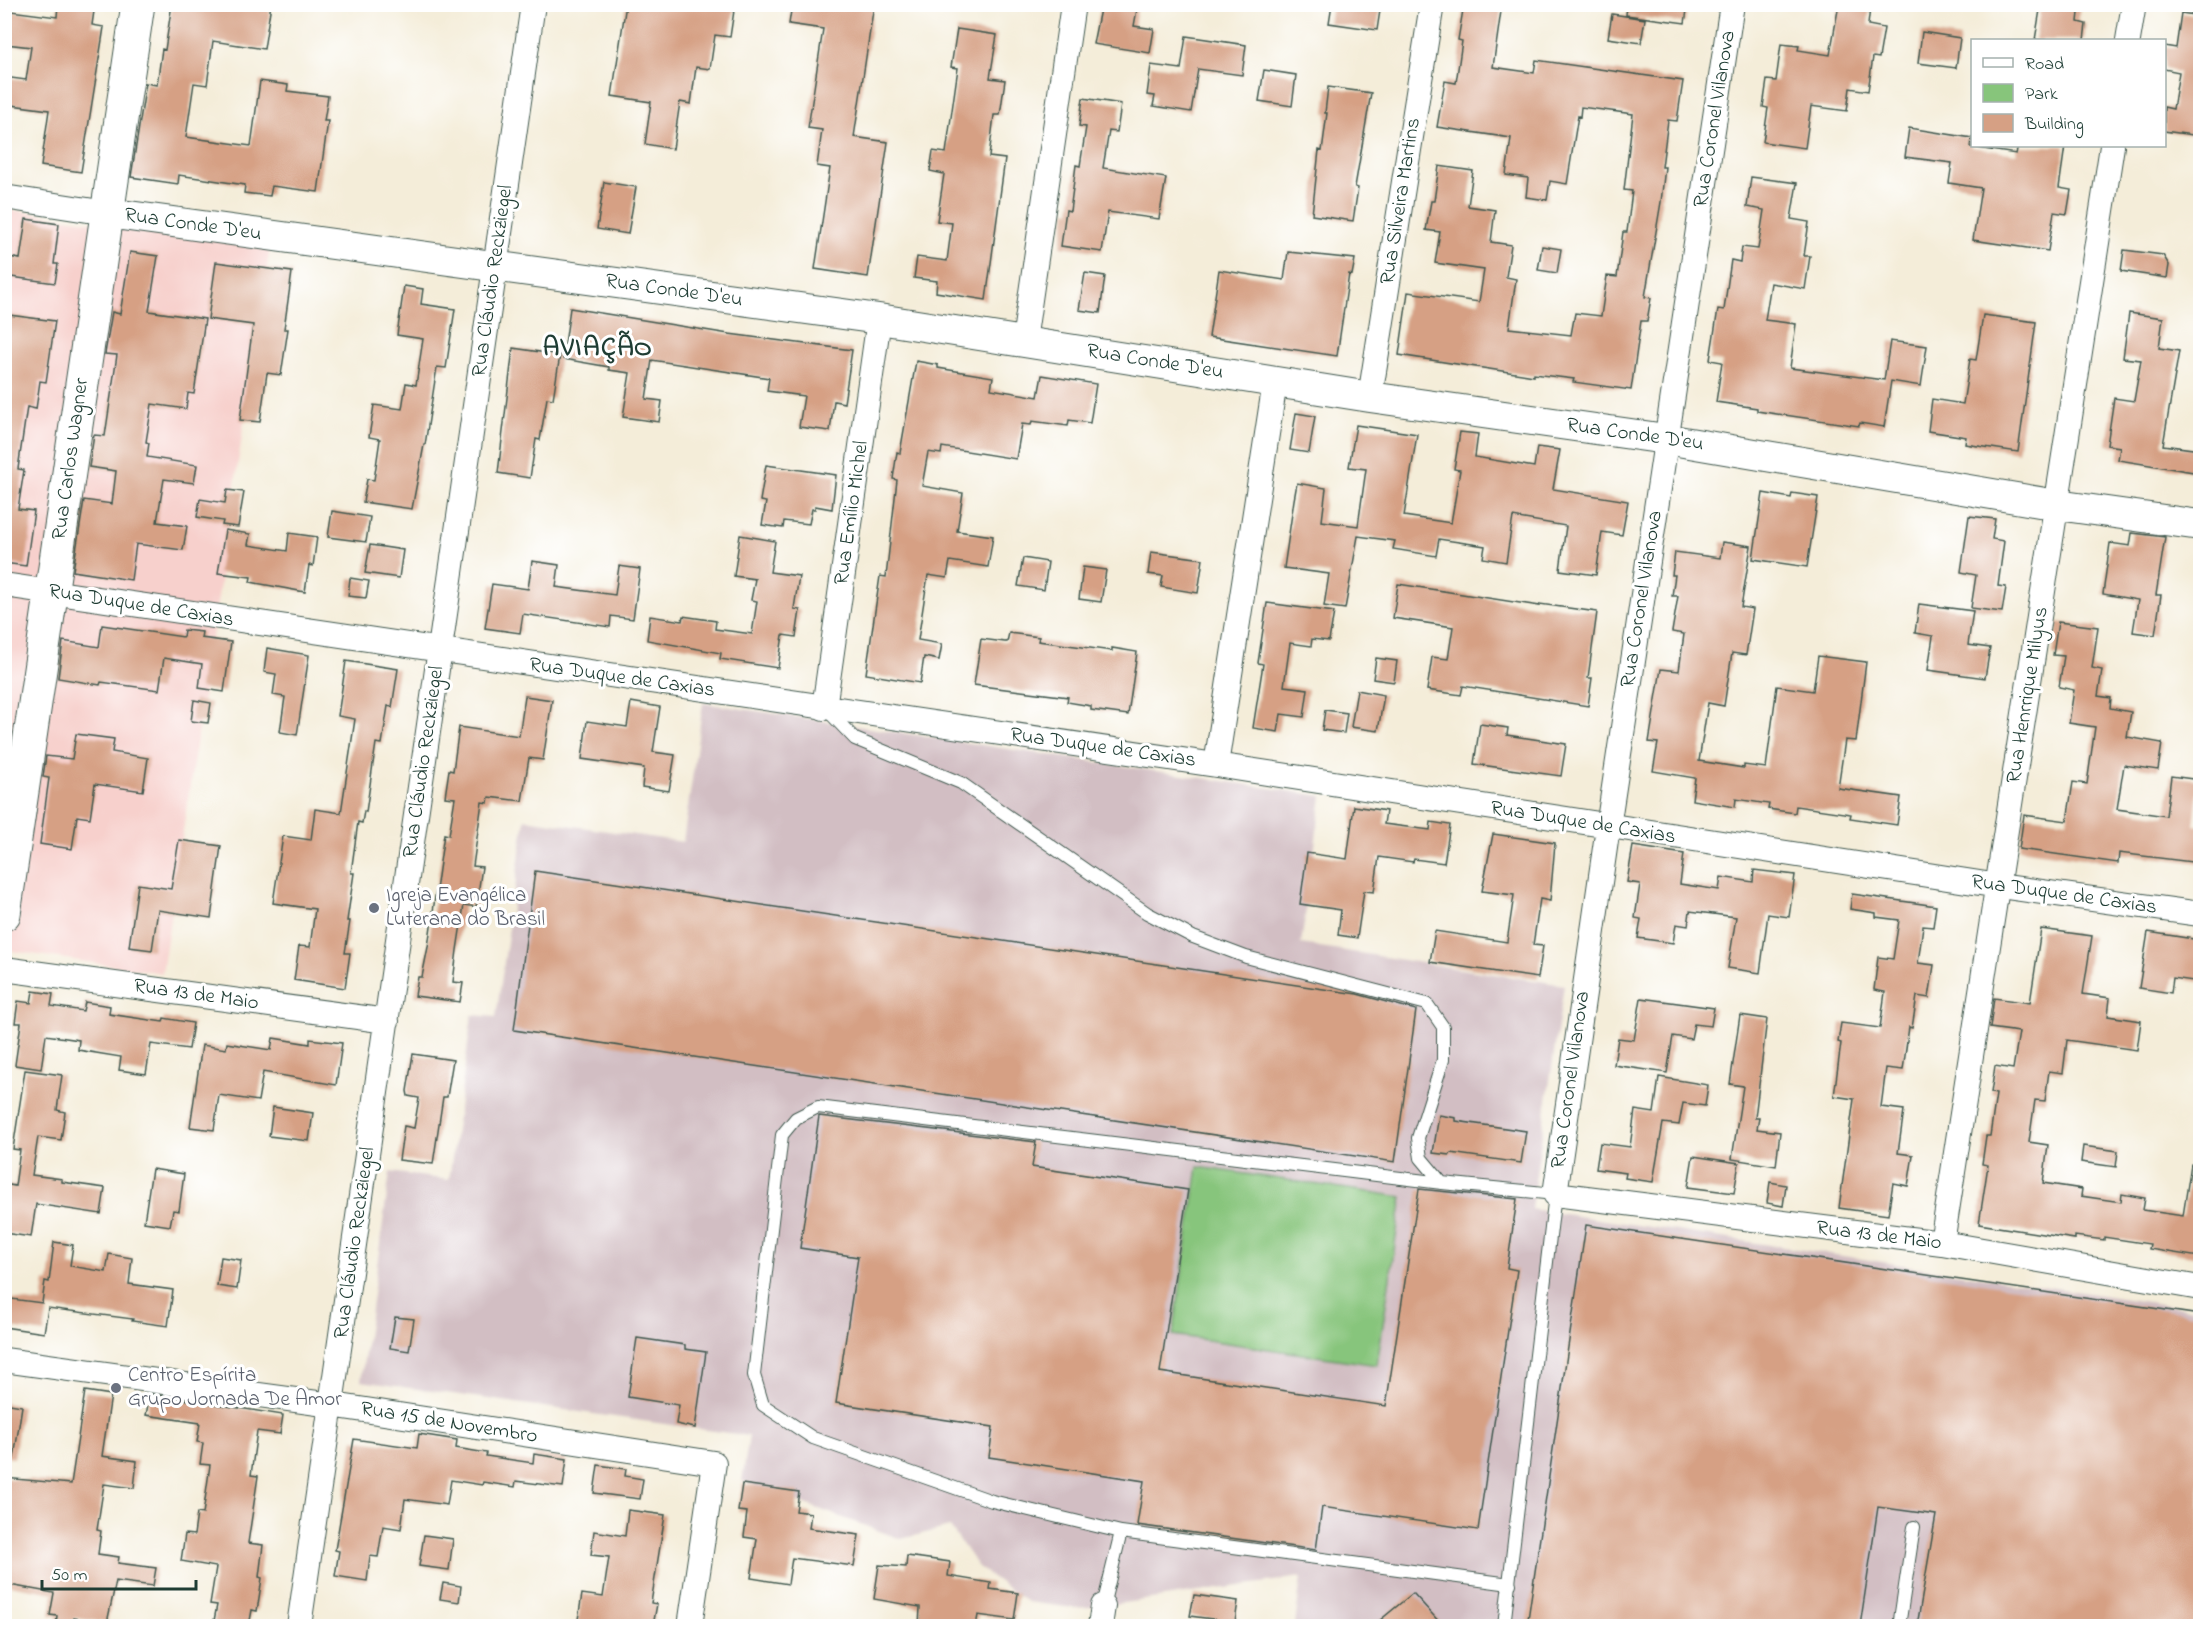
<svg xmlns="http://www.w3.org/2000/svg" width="2205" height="1631" font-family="'Indie Flower',sans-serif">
<rect width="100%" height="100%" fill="#fff"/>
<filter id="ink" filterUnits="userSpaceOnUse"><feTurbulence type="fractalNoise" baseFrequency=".0167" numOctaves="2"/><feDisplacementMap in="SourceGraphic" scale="12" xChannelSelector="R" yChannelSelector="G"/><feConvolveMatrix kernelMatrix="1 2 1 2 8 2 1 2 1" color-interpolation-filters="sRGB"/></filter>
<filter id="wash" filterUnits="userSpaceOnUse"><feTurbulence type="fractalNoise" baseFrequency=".008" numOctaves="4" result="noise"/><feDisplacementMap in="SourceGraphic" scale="24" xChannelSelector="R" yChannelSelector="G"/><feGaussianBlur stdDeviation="1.35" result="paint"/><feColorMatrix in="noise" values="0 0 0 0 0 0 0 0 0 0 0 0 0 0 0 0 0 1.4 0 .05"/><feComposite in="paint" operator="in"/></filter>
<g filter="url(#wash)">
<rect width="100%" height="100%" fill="#f4edd9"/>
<path fill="#f7d0cc" d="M5 209 270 248 162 973 5 950Z"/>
<path fill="#d2bec3" d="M703 703 1322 796 1301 944 1564 985 1531 1209 2200 1310V1626H1295L1301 1577 1103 1606 1074 1608 1027 1602 978 1567 950 1527 901 1539 742 1481 749 1436 361 1381 390 1172 449 1180 472 1015 496 1017 525 819 683 842Z"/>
<path fill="#87c57b" stroke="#538158" stroke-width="1.5" d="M1198 1167 1402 1197 1377 1365 1173 1335Z"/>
<g id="blocks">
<path fill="#d6a084" d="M58 4H95L92 25 104 27 81 172 41 166 49 110 4 104V77L26 80 31 47 6 44 11 11 57 17Z
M172 4H271L264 49 213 41 207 85 194 83 186 137 251 146 260 81 288 85 287 91 328 96 324 121H328L318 192 272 186 270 196 244 193 245 185 179 175 178 184 131 177 146 83 157 85 162 49 165 50Z
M626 4H673L692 7 693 4H735L730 37 715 35 710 69 696 67 691 104 680 102 673 149 645 144 651 102 612 96Z
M792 4H874L854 137 888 142 868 277 815 269 830 168 817 166 822 130 808 128 823 29 789 24Z
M1101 4H1138L1134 26 1154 29 1150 53 1093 44Z
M1332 4H1381L1377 30 1329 23Z
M1464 4H1502L1493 67 1534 73 1536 60 1683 81 1677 121 1668 120 1662 167H1665L1661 202 1645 297 1651 298 1647 321H1641L1631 390 1573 382 1574 379 1534 374V376L1399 355 1408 292 1479 302 1484 270 1435 263 1440 232 1426 230 1431 201H1434L1439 166 1473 171 1468 206 1495 210 1491 242 1511 245 1506 277 1516 279 1509 328 1571 335 1575 313 1601 316 1607 276 1617 277 1623 232H1627L1632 191 1624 190 1633 114 1581 107 1580 117 1578 116 1567 184 1550 181 1547 200 1526 197 1528 178 1506 175 1511 138 1437 127 1445 81 1456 83 1462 41 1458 40Z
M1627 4H1688L1685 23 1626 15Z
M1839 4 1870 8 1868 25 1884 28 1879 58 1873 57 1868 91 1850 88 1847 111 1811 106 1805 148 1763 142 1768 108 1763 107 1767 80 1776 81 1781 44 1799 46 1798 50 1830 55Z
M2041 4H2080L2078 22 2086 24 2084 40H2035Z
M2181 13 2200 16V43L2193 93 2200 94V136L2164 131V107L2173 109 2179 72 2164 69V46L2176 48Z
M1612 14 1645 19 1641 43 1608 38Z
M957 29 997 35 990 78 1005 80 1000 115H994L989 157 1005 159 986 300 936 292 937 281 914 278 917 257 947 261 952 223 937 221 944 174 930 171 933 151 946 153 958 68 951 67Z
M1922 32 1960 38 1956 68 1918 63Z
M1186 36 1246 45 1242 75 1198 69 1191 112 1153 106 1155 96 1147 95 1151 65 1181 69Z
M1264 70 1296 75 1292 106 1259 101Z
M1328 87 1371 93 1355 187 1358 188 1353 221 1312 215 1319 150 1322 151 1327 113H1325Z
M1083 98 1121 104 1117 132 1109 131 1103 168 1166 178 1159 219 1108 212 1102 252 1061 246 1066 210 1070 211 1076 165 1080 166 1086 127 1079 126Z
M1909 128 1972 138 1971 147 2016 154 2018 146H2065L2059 188 2071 190 2067 214 2054 212 2048 251 1973 240 1981 188 1949 183 1952 163 1905 157Z
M1751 177 1797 183 1791 219 1809 222 1804 256H1810L1805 289 1771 283 1765 320 1796 324 1790 368 1884 380 1890 341 1927 346 1921 386 1891 381 1884 427 1860 423 1859 426 1757 411V408L1716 402 1722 362 1710 360 1718 309 1724 310 1731 260 1740 262 1742 247 1758 249 1764 210 1747 207Z
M604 182 636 187 628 234 597 229Z
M26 219 59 224 54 264H58L55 283 4 276V256L20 259Z
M1542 246 1561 249 1557 273 1538 270Z
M2124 250 2163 255 2169 265 2167 278 2121 271Z
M130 252 158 256 149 311 205 319 194 394 188 393 186 409 152 404 146 442 149 443 147 457 197 465 194 483 164 479 157 522 187 526 183 550 136 544 131 580 73 571 84 500 112 504 116 471 89 467 94 435 105 436 117 355 105 354 112 312 120 314Z
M1288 252 1355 259 1352 275 1349 274 1337 356 1209 337 1219 270 1284 280Z
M216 262 292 272 284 329H288L281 375 267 373 260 422 240 420 253 325 208 319Z
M1085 273 1105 276 1100 313 1079 310Z
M404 286 423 289 421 304 455 309 446 368 437 367 425 445H424L412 509 363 502 367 479 374 480 380 439 369 437 374 405 402 409 406 383 416 385 423 339 397 335Z
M570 308 729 334 852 350 844 403 834 401 830 431 799 427 804 396 767 391 769 378 652 360 646 399 662 401 659 422 623 417 630 373 609 370V367L563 359Z
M2129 313 2163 318 2159 348 2179 351 2163 445 2200 450V473L2118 460 2120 447 2107 445 2114 398 2134 401 2141 360 2123 358Z
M9 315 55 321 46 382 40 381 36 409 27 407 18 469 24 470 18 509 34 511 26 566 4 563V346Z
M1983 315 2036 322 2018 452 1965 444 1966 437 1928 431 1932 399 1963 404 1970 359 1976 360Z
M513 348 560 355 553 399 547 398 540 440 536 439 530 478 498 473Z
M916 361 938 365V368L993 377 991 389 1038 397 1042 375 1096 384 1090 423 1069 420 1068 426 1032 421 1031 425 1022 424 1016 459 942 447 941 454 928 452 922 486 963 493 957 531 993 536 988 567 950 561 947 578 928 575 918 640 942 644 939 660 924 657 920 683 866 674 880 576 886 577 897 480 893 479 897 452 900 453Z
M1296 413 1315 416 1309 453 1290 450Z
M1356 425 1417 434 1404 516 1451 523 1460 470 1454 469 1460 432 1478 434 1475 457 1534 467 1537 447 1560 450 1553 489 1628 501 1622 535 1602 532 1596 575 1560 570 1566 526 1513 517 1506 562 1483 558 1485 546 1439 539 1436 556 1393 549 1395 541 1358 536 1345 609 1324 606 1329 574 1284 568 1294 500 1297 483 1326 488 1322 521 1358 526 1366 469 1349 467Z
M766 465 836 475 832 509 815 506V509H812L809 524 784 521 783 528 762 525 766 502 760 501Z
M227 490 244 492 238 527 222 525 223 521 197 517 200 499 225 503Z
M1763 493 1791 498 1792 493 1818 497 1807 567 1753 559Z
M332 511 370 517 366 542 328 537Z
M1969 516 1995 519 1992 539 2004 541 1998 586 2006 587 2002 612 1971 608 1976 575 1961 572Z
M225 530 250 534 248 545 287 551 289 533 317 537 313 566 309 565 305 592 250 582 251 577 218 573Z
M2132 533 2165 537 2156 595H2161L2155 635 2133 632 2138 600 2103 594 2110 543 2130 546Z
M740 535 775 541 770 572 799 576 794 609 800 610 796 637 783 635 778 668 720 659 721 653 647 640 650 616 682 621 683 616 716 621 715 629 752 634 757 601 751 600 755 579 734 576Z
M1722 542 1751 546 1741 607 1753 609 1746 655 1732 653 1724 706 1708 703 1699 761 1744 768V765L1766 768 1777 686 1813 691 1818 656 1866 662 1856 741 1845 740 1838 788 1901 797 1897 825 1850 818 1851 814 1796 806 1795 813 1768 809 1769 804 1736 799 1735 807 1692 800 1695 778 1653 771 1658 743 1649 742 1661 669 1679 671 1684 634 1672 632 1678 596H1672L1675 575H1672L1675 552 1720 558Z
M370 545 403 550 399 578 365 573Z
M1151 552 1203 559 1198 593 1161 587 1163 576 1148 574Z
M1023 558 1048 562 1044 590 1018 586Z
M532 561 559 565 556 587 615 595 619 566 640 569 633 619 611 616 610 627 523 614 520 633 485 628 492 584 528 589Z
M1083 567 1106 570 1101 602 1079 599Z
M350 578 369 581 366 598 348 596Z
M1398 584 1540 606V604L1597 612 1588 678H1592L1588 706 1463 686 1461 695 1427 690 1432 657 1448 659 1453 627 1393 618Z
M1267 603 1334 612 1329 641 1312 639 1311 646 1290 643 1284 686 1308 689 1304 717 1281 714 1278 732 1253 728 1263 664 1258 663Z
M1919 604 1973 611 1968 645 1990 648 1985 678 1928 670 1933 636 1915 633Z
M2058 622 2098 627 2092 668 2102 670 2098 696 2111 698 2110 708 2131 712 2127 737 2162 743 2158 770 2124 765 2117 809 2166 816 2171 776 2200 780 2194 825 2200 826V863L2119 853 2118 863 2019 849 2024 815 2067 821 2073 782 2087 784 2095 727 2069 723 2074 690 2059 687 2064 656 2053 655Z
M102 625 183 637 184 630 202 632 201 638 231 642 224 692 199 688 202 664 164 658 159 690 101 682 100 685 58 678 63 641 99 647Z
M1009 633 1039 637 1038 641 1112 651V648L1137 652 1128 715 1091 710V706L1067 702 1068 697 974 685 981 639 1005 642H1007Z
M267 648 309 655 297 735 280 732 285 697 273 695 276 674 264 672Z
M1376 658 1397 661 1394 682 1373 679Z
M346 661 398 669 392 707 388 706 382 744 376 743 366 812 364 811 362 823 358 822 351 873H354L347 921H350L345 953H350L345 988 294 980 299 946 310 947 315 909 273 903 283 836 311 840 315 809 341 813 355 719 338 716Z
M1357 690 1384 695 1378 731 1351 727Z
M525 696 552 700 543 760 529 758 522 801 489 797 488 803 482 802 473 866 482 867 476 907 464 905 457 950 453 982 463 983 460 1002 415 996 418 977H422L428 947 444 834 449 835 455 798 445 797 449 770 453 771 459 727 519 736Z
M194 700 211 703 208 723 191 721Z
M631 702 660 707 653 752 675 755 669 791 642 787 644 768 582 759 587 721 627 727Z
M1325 710 1347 713 1344 733 1322 730Z
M1480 724 1508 728 1507 735 1566 744 1561 776 1474 764Z
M76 734 114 739 112 752 148 758 143 791 95 784 90 818 77 816 72 849 40 844 49 778 43 777 46 756 72 759Z
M1354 806 1386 811 1384 824 1430 830 1431 822 1450 825 1444 863 1414 859 1413 862 1379 857 1374 892 1364 891 1357 938 1338 935 1341 910 1300 904 1307 853 1347 859Z
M1493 834 1555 843 1550 901 1540 899 1533 945 1543 946 1538 978 1430 962 1435 931 1507 942 1514 895 1482 891Z
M179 840 221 846 211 918 158 910 152 950 129 947 138 884 171 889Z
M1633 846 1684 854 1680 884 1719 890 1721 877 1753 882 1754 870 1795 875 1789 917 1768 914 1760 973 1728 968 1736 917 1690 911 1688 926 1676 924 1673 943 1638 938 1641 919 1635 918 1640 884 1627 882Z
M535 871 1357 994 1416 1010 1395 1162 514 1030Z
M1852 894 1936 906 1933 927 1923 926 1918 963 1934 965 1929 998 1917 996 1912 1028 1909 1027 1903 1070 1886 1068 1881 1107 1904 1110 1898 1153 1913 1155 1908 1186 1893 1183 1888 1215 1839 1208 1854 1099 1834 1096 1841 1043 1838 1042 1841 1023 1880 1028 1885 992 1874 990 1878 957 1893 959 1899 920 1876 917V913L1850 909Z
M2041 929 2092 936 2083 994 2110 998 2108 1016 2141 1021 2137 1050 2067 1040 2063 1073 2049 1071 2045 1101 2035 1100 2029 1142 2048 1145 2043 1183 2082 1189 2081 1196 2121 1202 2122 1194 2145 1198 2143 1210 2183 1216 2191 1164 2200 1165V1244L2199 1257 2149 1249 2150 1244 2104 1237V1240L2075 1236V1239L1979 1224 1988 1165 1982 1164 1986 1136H1990L1996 1094 1991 1093 1995 1066 2013 1069 2019 1032 1990 1028 1994 998 2030 1003Z
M2148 932 2200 940V982L2173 978 2171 993 2139 988Z
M33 991 53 994 51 1006 83 1011 85 1002 110 1006 109 1014 163 1022 164 1018 193 1023 189 1049 151 1044 146 1074 119 1070 121 1057 78 1050 79 1040 46 1035 41 1069 15 1065 21 1023H15L18 1001 31 1003Z
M1641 998 1714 1008 1711 1026 1694 1024 1691 1039 1673 1036 1667 1073 1614 1065 1618 1038 1634 1040Z
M1740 1015 1767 1019 1755 1118H1759L1757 1129 1780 1132 1776 1166 1732 1159 1743 1086 1730 1084Z
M273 1038 310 1044V1039L342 1043 336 1085 263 1072 258 1101 219 1095 214 1130 190 1127 202 1045 226 1049 227 1043 271 1050Z
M413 1054 453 1060 447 1097H443L433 1164 399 1160 404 1126 414 1128 419 1098 408 1096 407 1091Z
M25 1070 62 1075 57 1110 65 1112 61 1140 38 1137 32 1175 62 1179V1182L105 1188 101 1214 36 1204 31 1237 4 1233V1184L15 1186 20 1150 13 1149Z
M1659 1077 1708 1085 1705 1106 1683 1103 1679 1125 1663 1123 1653 1182 1625 1178 1626 1173 1596 1169 1600 1143 1630 1147 1635 1110 1654 1113Z
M273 1107 313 1113 309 1141 269 1136Z
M1439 1115 1456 1118V1121L1526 1131 1521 1163 1451 1153 1450 1155 1433 1153Z
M819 1116 1036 1142 1032 1167 1188 1190 1160 1372 1386 1406 1419 1189 1517 1199 1507 1268 1517 1270 1478 1530 1322 1507 1316 1550 1137 1525 1144 1481 989 1457 993 1427 836 1403 858 1257 800 1248Z
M2083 1146 2118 1151 2116 1167 2081 1162Z
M1693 1156 1739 1163 1734 1193 1688 1187Z
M152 1169 184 1174 179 1211 173 1210 170 1226 144 1222Z
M1770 1182 1786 1185 1783 1206 1767 1203Z
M1586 1225 2200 1315V1626H1917L1936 1515 1878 1507 1860 1626H1527Z
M54 1242 73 1245 70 1266 106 1272 109 1254 132 1258 129 1284 173 1290 168 1326 132 1321 133 1319 48 1308 44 1333 4 1327V1298L42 1303 45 1281 49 1282Z
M221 1257 241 1260 237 1289 217 1286Z
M395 1317 414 1319 409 1351 390 1348Z
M637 1338 685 1345V1349L706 1352 695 1428 676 1424 679 1405 628 1397Z
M85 1391 111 1395 102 1456 137 1461 134 1488 104 1484 97 1530 101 1531 98 1554 119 1557 118 1563 156 1568 153 1586 116 1581 107 1623 74 1618 72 1626H56L57 1616 50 1615 54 1593 4 1584V1478L71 1484Z
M150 1394 283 1415 280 1434 257 1431 251 1475 258 1476 248 1543 263 1545 259 1577 262 1578 257 1611 252 1610 249 1626H213L217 1605 210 1604 216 1567 181 1561 185 1534 194 1535 197 1513 203 1514 210 1465 200 1464 203 1443 197 1442 200 1423 146 1415Z
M4 1403 22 1406 14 1458 4 1457Z
M419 1434 457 1440 456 1448 487 1453 486 1456 533 1463 534 1454 567 1459 563 1487 516 1481 515 1487 483 1482 482 1485 451 1480 447 1505 405 1499 401 1529 383 1526 378 1557 370 1556 367 1581 335 1576 339 1551 335 1550 354 1439 417 1448Z
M598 1465 626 1469 625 1476 643 1479 640 1499 594 1493Z
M742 1484 799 1492 796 1511 811 1513 809 1528 859 1535 854 1566 792 1558 788 1584 751 1578 757 1539 744 1537 747 1512 738 1511Z
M628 1510 665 1515 651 1603 657 1604 653 1626H577L582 1594 603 1597 609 1557 591 1555 594 1531 625 1536Z
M424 1535 453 1539 449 1570 419 1566Z
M907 1556 950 1562 948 1576 991 1583 990 1589 1018 1593 1014 1620 978 1615 976 1626H919L920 1607 874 1599 879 1565 906 1567Z
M443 1583 461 1586 459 1602 440 1599Z
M1413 1593 1443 1626H1373Z
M1194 1595 1238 1601 1235 1622 1190 1616Z"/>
</g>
</g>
<g filter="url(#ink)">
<use href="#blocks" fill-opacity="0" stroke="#3f574d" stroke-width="1.5"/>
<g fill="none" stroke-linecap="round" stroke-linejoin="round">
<g stroke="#3f574d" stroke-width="14">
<path id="service" d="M826 709 855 739 961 783 1147 913 1193 937 1246 957 1427 1004 1443 1027V1060L1418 1138 1421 1158 1442 1183
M1121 1532 992 1501 813 1438 763 1405 754 1375 782 1135 796 1118 818 1107 1442 1183 1555 1194 1504 1626
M1103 1606 1121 1532 1510 1584
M1899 1626 1914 1527"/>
</g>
<g stroke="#3f574d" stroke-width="26">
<path id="minor" d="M1732 4 1608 827 1555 1194 1942 1243 2200 1288
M2128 40 2134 4
M4 197 107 213
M1024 341 1073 4
M1370 397 1432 4
M4 585 1216 765 1999 886 2200 914
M824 708 879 319
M1216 765 1275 382
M4 969 387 1021
M1942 1243 2112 146
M4 1360 332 1405 714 1463 690 1626
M299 1626 533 4
M1100 1626 1103 1606"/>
</g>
<g stroke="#3f574d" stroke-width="32">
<path id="tertiary" d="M107 213 879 319 1370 397 1666 439 2057 505 2200 525"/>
</g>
<g stroke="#3f574d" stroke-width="35">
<path id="secondary" d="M4 914 138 4"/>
</g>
<use href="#service" stroke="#fff" stroke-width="12"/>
<use href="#minor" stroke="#fff" stroke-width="24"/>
<use href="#tertiary" stroke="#fff" stroke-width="30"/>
<use href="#secondary" stroke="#fff" stroke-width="33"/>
</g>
</g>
<g fill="#6b7280" stroke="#fff" stroke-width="2">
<circle cx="374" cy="908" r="6"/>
<circle cx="116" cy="1388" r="6"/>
</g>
<g text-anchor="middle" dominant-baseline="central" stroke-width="6" stroke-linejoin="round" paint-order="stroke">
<g font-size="21" fill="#1f3d34" stroke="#fff">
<text transform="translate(1715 119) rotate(-81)">Rua Coronel Vilanova</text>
<text transform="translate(1401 201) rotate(-81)">Rua Silveira Martins</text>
<text transform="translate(193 225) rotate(8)">Rua Conde D'eu</text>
<text transform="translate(493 281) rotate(-82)">Rua Cláudio Reckziegel</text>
<text transform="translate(674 291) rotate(8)">Rua Conde D'eu</text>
<text transform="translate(1155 362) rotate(9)">Rua Conde D'eu</text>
<text transform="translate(1635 435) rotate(8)">Rua Conde D'eu</text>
<text transform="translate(71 459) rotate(-82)">Rua Carlos Wagner</text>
<text transform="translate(852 513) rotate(-82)">Rua Emílio Michel</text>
<text transform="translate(1642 599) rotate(-81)">Rua Coronel Vilanova</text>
<text transform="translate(141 606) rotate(9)">Rua Duque de Caxias</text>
<text transform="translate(622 678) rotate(8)">Rua Duque de Caxias</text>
<text transform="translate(2028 695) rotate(-81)">Rua Henrrique Milyus</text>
<text transform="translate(1103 748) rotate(8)">Rua Duque de Caxias</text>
<text transform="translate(424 762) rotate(-82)">Rua Cláudio Reckziegel</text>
<text transform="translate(1583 823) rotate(9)">Rua Duque de Caxias</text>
<text transform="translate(2064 895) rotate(8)">Rua Duque de Caxias</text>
<text transform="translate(196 995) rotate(8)">Rua 13 de Maio</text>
<text transform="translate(1571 1080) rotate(-82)">Rua Coronel Vilanova</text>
<text transform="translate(1879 1236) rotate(7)">Rua 13 de Maio</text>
<text transform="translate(355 1243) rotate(-82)">Rua Cláudio Reckziegel</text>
<text transform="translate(449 1423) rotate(9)">Rua 15 de Novembro</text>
</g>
<g font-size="21" fill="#5b616d" stroke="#fff" text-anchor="start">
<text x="386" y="896">Igreja Evangélica<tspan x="386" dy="24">Luterana do Brasil</tspan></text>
<text x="128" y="1376">Centro Espírita<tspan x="128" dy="24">Grupo Jornada De Amor</tspan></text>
</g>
<g font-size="27" font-weight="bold" letter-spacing="1.5" fill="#1f3d34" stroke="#fff">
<text x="598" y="348">AVIAÇÃO</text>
</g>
</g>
<rect width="2205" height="1631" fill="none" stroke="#fff" stroke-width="24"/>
<rect x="1971" y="39" width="195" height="108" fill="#ffffff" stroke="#a5b1ae" stroke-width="1.5"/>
<rect x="1983" y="58" width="30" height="9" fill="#ffffff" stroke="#a5b1ae" stroke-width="1.5"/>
<text x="2025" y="69" font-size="18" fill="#1f3d34">Road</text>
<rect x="1983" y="84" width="30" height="18" fill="#87c57b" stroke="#a5b1ae" stroke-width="1.5"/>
<text x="2025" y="99" font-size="18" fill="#1f3d34">Park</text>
<rect x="1983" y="114" width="30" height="18" fill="#d6a084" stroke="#a5b1ae" stroke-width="1.5"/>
<text x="2025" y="129" font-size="18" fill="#1f3d34">Building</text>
<path d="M42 1580v9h154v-9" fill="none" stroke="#1f3d34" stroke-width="3"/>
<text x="51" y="1580" font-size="18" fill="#1f3d34" stroke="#ffffff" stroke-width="4.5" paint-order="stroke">50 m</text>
</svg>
